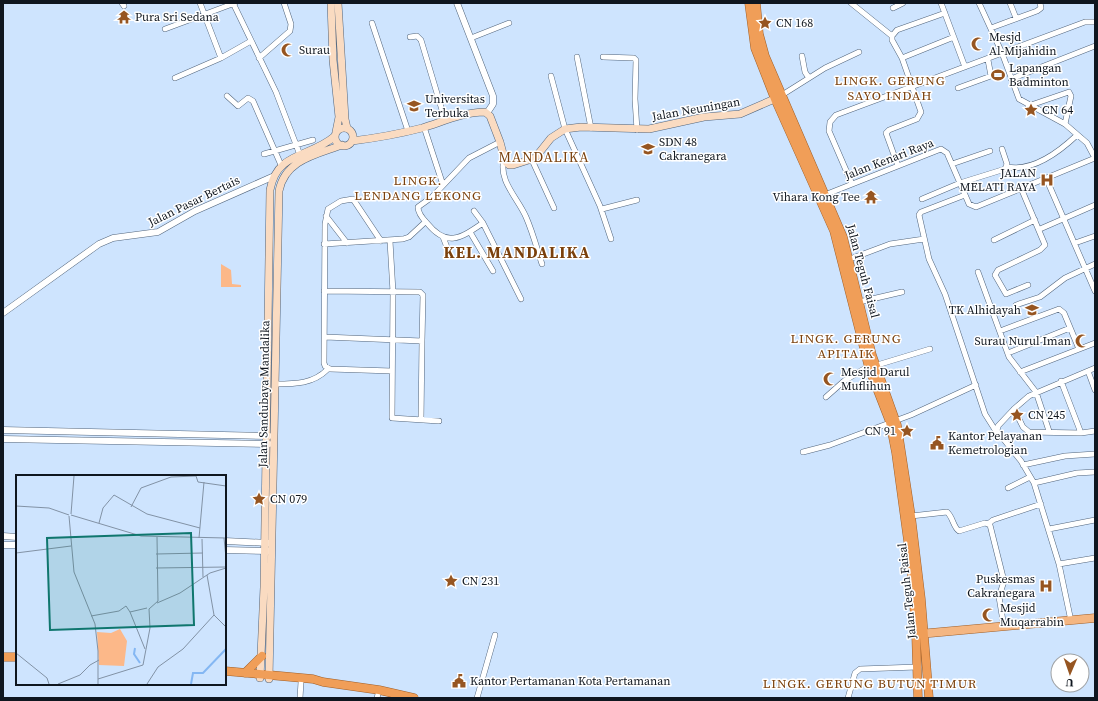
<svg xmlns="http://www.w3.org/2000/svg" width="1098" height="701" font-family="'Source Serif 4',serif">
<rect width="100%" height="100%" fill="#cee4fe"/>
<path fill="#fcb889" d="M221 264 231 270 232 284 241 285V287H221Z"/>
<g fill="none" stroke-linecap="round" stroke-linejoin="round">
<g stroke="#52657c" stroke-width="6">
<path id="minor" d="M122 3 124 6
M200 3 221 58
M233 3 276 92 300 155
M851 3 892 36
M941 3 965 67
M979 3 1002 53 1019 99 1065 124 1087 143 1095 158
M1010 3 1016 18
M893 8 903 3
M372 23 408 131
M991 28 1037 11 1041 8 1040 3
M165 29 235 3
M410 37 417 36 421 40 445 120
M471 38 509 23
M802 56 805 72 809 78
M577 57 591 128
M603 57 634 58 636 60 635 99 637 130
M259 58 290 31 291 24 284 3
M902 58 954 37
M551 76 565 129 600 206 611 239
M175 78 221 58 251 41
M1011 79 1095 46
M958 88 991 76 988 60
M782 95 825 68 859 52
M227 96 238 106 248 98 253 101 281 165
M1028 106 1069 92 1071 96 1065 124
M424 127 443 185
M264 154 313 140
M504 159C498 181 518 198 526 217 533 233 537 249 542 264
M532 160 554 208
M952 164 990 151
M898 166 886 133 889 130 917 119 921 112 902 58 892 40V36L897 30 945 13
M1007 167C1033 172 1059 152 1077 135
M1046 178 1095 291
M852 184 829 131 830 122 836 115 1085 22H1095
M1021 188 1045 245 1040 250 998 270 995 275 1006 294 1028 285
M965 195 921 212 919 215 929 259 945 294 985 414 997 433
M822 196 941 149 947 153 969 204 976 207 1095 158
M922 199 960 183 1005 169 1007 164 1002 149
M602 209 637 200
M474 211 483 223 521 299
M326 216 347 243
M483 223C461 238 447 248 427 223 423 219 418 213 418 207L432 197 469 158 500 142
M1040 229 1095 205
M470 232 493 271
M443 237 450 255
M994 240 1035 220
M381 241 353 199 341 201 328 209 325 224 324 363 325 366 330 369 392 371
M390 241 393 292 392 418 439 421
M1075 243 1095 236
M324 244 403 239 409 237 423 224
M850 259 890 244 924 239
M978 272 1009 357 1036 392 1049 431
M324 291 420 292 423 295 422 341
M859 302 902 292
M1016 305 1040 297 1065 278 1095 264
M1000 331 1059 309 1064 313 1079 349
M325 337 422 341 421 420
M1008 353 1070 328
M1088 371 1095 390
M1020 372 1095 343
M1061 381 1081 433
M275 384C296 384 313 384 328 369
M826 397 844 381 864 369 930 349
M1014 409 1023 427 1029 432 1081 433 1095 431
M803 452 830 445 911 415 976 385
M1023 465 1065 456 1095 454
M1034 483 1077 473 1095 472
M1008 488 1030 477
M911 516 947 512C953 517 953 527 959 531L985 523 990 525 1004 581 999 597 1004 627
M988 524 993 520 1041 504
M1049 529 1095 520
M1059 564 1095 558
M1071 621 1059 564 1034 483 1021 461 997 431 998 426 1014 409 1029 396 1095 368
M300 698 301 682
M377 698 379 690
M477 698 495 635
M848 698 855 673 860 669 917 667"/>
</g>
<g stroke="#52657c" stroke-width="7">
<path id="tertiary" d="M457 3 493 96V104L487 113
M3 313 99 244 113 238 158 232 195 211 272 177
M3 430 269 436
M3 439 269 444
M3 536 17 537
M225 541 269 543
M3 545H17
M225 550 269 551"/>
</g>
<g stroke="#52657c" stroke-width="8">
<path id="secondary" d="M331 3 333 60 339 117 336 132
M338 3 345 119 347 128
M335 137a9 9 0 1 1 18 0a9 9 0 1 1-18 0Z
M352 141C376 138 399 134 422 128 442 122 464 112 485 112L490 116 500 142 505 161 509 165H513L535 158 551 138 565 129 581 127 649 129 704 117 740 114 779 97
M260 678 264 587 270 190C277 151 310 158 335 136
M269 679 279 191C285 160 315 155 342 145"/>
</g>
<g stroke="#9f5f29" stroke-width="9">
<path id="primary" d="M919 634 1095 618"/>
</g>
<g stroke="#9f5f29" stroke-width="9">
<path id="trunk" d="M749 3 755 48 775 99 834 231 869 368 890 422 896 453 911 563 916 634 918 698
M756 3 759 34 765 56 843 237 872 355 897 425 911 516 921 599 929 698
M3 657H17
M225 671 313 679 323 682 379 690 414 698
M245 673 262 656"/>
</g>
<use href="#minor" stroke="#fff" stroke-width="5"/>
<use href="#tertiary" stroke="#fff" stroke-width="6"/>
<use href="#secondary" stroke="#fadbc1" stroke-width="7"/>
<use href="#primary" stroke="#f4b682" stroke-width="8"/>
<use href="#trunk" stroke="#f09e58" stroke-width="8"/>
</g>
<defs>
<g id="temple-bare" transform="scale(1.08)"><path d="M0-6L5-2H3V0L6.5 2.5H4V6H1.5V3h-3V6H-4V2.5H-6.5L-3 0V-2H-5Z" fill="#965521" stroke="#fff" stroke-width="2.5" paint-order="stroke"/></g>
<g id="sight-bare" transform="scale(1.08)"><path d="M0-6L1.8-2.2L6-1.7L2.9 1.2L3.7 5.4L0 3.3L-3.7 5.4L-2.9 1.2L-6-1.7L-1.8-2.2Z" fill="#965521" stroke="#fff" stroke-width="2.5" paint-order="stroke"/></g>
<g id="mosque-bare" transform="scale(1.08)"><path d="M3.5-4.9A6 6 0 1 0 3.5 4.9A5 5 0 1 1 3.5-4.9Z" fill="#965521" stroke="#fff" stroke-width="2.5" paint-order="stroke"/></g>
<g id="stadium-bare" transform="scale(1.08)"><path d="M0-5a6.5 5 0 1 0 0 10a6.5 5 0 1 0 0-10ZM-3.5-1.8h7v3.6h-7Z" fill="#965521" stroke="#fff" stroke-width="2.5" paint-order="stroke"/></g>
<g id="university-bare" transform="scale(1.08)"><path d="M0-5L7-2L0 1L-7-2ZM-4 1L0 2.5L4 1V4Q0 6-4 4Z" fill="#965521" stroke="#fff" stroke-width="2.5" paint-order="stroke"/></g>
<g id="school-bare" transform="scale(1.08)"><path d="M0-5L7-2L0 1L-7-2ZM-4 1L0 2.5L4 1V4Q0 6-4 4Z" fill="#965521" stroke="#fff" stroke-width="2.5" paint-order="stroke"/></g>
<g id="hospital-bare" transform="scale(1.08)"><path d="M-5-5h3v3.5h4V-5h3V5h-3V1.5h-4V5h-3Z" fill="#965521" stroke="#fff" stroke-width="2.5" paint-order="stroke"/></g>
<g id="civic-bare" transform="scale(1.08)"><path d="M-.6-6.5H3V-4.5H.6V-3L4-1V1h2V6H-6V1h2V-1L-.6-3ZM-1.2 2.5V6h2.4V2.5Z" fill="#965521" stroke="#fff" stroke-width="2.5" paint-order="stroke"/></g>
</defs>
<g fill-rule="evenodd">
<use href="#temple-bare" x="124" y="17"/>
<use href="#sight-bare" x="765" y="23"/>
<use href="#mosque-bare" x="978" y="44"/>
<use href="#mosque-bare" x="288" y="50"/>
<use href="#stadium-bare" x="998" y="75"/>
<use href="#university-bare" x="414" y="106"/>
<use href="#sight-bare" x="1031" y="110"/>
<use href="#school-bare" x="648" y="149"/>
<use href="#hospital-bare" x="1047" y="180"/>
<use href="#temple-bare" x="871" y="197"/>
<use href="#school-bare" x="1032" y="310"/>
<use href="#mosque-bare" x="1082" y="341"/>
<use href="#mosque-bare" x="830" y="379"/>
<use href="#sight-bare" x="1017" y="415"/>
<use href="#sight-bare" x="907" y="431"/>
<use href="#civic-bare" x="937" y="443"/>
<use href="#sight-bare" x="259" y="499"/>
<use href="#sight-bare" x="451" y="581"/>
<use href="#hospital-bare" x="1046" y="586"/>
<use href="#mosque-bare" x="989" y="615"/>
<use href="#civic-bare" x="459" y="681"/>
</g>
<g text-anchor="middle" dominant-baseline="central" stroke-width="3" stroke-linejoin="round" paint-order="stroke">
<g font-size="12" fill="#0f161f" stroke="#fff" text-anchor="start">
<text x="135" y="17">Pura Sri Sedana</text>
<text x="776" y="23">CN 168</text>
<text x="989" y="37">Mesjd<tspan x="989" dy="14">Al-Mijahidin</tspan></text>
<text x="299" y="50">Surau</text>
<text x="1009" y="68">Lapangan<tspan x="1009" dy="14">Badminton</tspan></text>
<text x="425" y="99">Universitas<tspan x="425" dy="14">Terbuka</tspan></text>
<text x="1042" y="110">CN 64</text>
<text x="659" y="142">SDN 48<tspan x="659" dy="14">Cakranegara</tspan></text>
<text x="1036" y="173" text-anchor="end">JALAN<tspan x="1036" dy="14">MELATI RAYA</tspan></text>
<text x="860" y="197" text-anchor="end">Vihara Kong Tee</text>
<text x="1021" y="310" text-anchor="end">TK Alhidayah</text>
<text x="1071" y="341" text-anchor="end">Surau Nurul Iman</text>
<text x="841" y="372">Mesjid Darul<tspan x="841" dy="14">Muflihun</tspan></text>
<text x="1028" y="415">CN 245</text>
<text x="896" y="431" text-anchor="end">CN 91</text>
<text x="948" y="436">Kantor Pelayanan<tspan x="948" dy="14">Kemetrologian</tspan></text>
<text x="270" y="499">CN 079</text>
<text x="1035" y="579" text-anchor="end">Puskesmas<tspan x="1035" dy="14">Cakranegara</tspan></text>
<text x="462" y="581">CN 231</text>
<text x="1000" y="608">Mesjid<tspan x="1000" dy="14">Muqarrabin</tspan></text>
<text x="470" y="681">Kantor Pertamanan Kota Pertamanan</text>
</g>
<g font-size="12" fill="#0f161f" stroke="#fff">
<text transform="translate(696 109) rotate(-10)">Jalan Neuningan</text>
<text transform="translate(889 159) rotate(-21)">Jalan Kenari Raya</text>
<text transform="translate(194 201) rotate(-26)">Jalan Pasar Bertais</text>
<text transform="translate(863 271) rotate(75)">Jalan Teguh Faisal</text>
<text transform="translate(264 394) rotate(-89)">Jalan Sandubaya Mandalika</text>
<text transform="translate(907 591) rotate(-96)">Jalan Teguh Faisal</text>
</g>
<g font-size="13" letter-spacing="1" fill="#7a400c" stroke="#fff">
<text x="890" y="80">LINGK. GERUNG<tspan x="890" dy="15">SAYO INDAH</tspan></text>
<text x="418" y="180">LINGK.<tspan x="418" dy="15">LENDANG LEKONG</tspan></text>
<text x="846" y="338">LINGK. GERUNG<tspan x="846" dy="15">APITAIK</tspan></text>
<text x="870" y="683">LINGK. GERUNG BUTUN TIMUR</text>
</g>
<g font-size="14" letter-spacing="1" fill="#7a400c" stroke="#fff">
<text x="544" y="157">MANDALIKA</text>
</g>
<g font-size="16" font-weight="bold" letter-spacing="1" fill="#7a400c" stroke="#fff">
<text x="517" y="252">KEL. MANDALIKA</text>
</g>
</g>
<g transform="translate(16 475)">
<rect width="210" height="210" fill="#cee4fe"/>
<path d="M104 154 111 166 108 191 83 190 81 157 95 158Z" fill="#fcb889"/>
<path fill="none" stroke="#84b7f3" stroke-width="2" d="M119 173 118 179 124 188M175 209 177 198H187L210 174"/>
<path fill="none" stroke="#8292a5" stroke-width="1" d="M210 1V14M0 31 33 33 53 40M115 32 125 13 155 2 180 1 182 7 210 11M55 39 58 1M55 40 125 61 210 63M53 41 58 97 79 149 82 176V209M83 48 87 33 98 20 131 39 184 53M183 63 188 7M208 63 210 83M186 64 187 102M0 78 55 71M140 79 187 78M140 93 210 92M141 128 164 118 194 98 210 93M133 134 142 126 141 62M114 137 129 174M198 140 210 152M75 141 103 136 110 131 114 137 131 133M0 178 31 203 33 209M82 204 127 190 134 153 133 134M42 209 64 200 74 190 83 185M131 209 142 192 167 174 198 140 191 100"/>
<path fill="#0f766e" fill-opacity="0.15" stroke="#0f766e" stroke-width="2" d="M175 58 178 150 34 155 31 63Z"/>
<rect width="210" height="210" fill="none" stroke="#0f161f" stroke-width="2"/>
</g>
<rect width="1098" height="701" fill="none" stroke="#0f161f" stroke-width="8"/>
<g transform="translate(1070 673) rotate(182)"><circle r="19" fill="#ffffff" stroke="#9fa2a5"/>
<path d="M0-3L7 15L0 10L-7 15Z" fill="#965521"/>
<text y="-6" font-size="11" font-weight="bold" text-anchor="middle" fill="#0f161f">U</text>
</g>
</svg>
